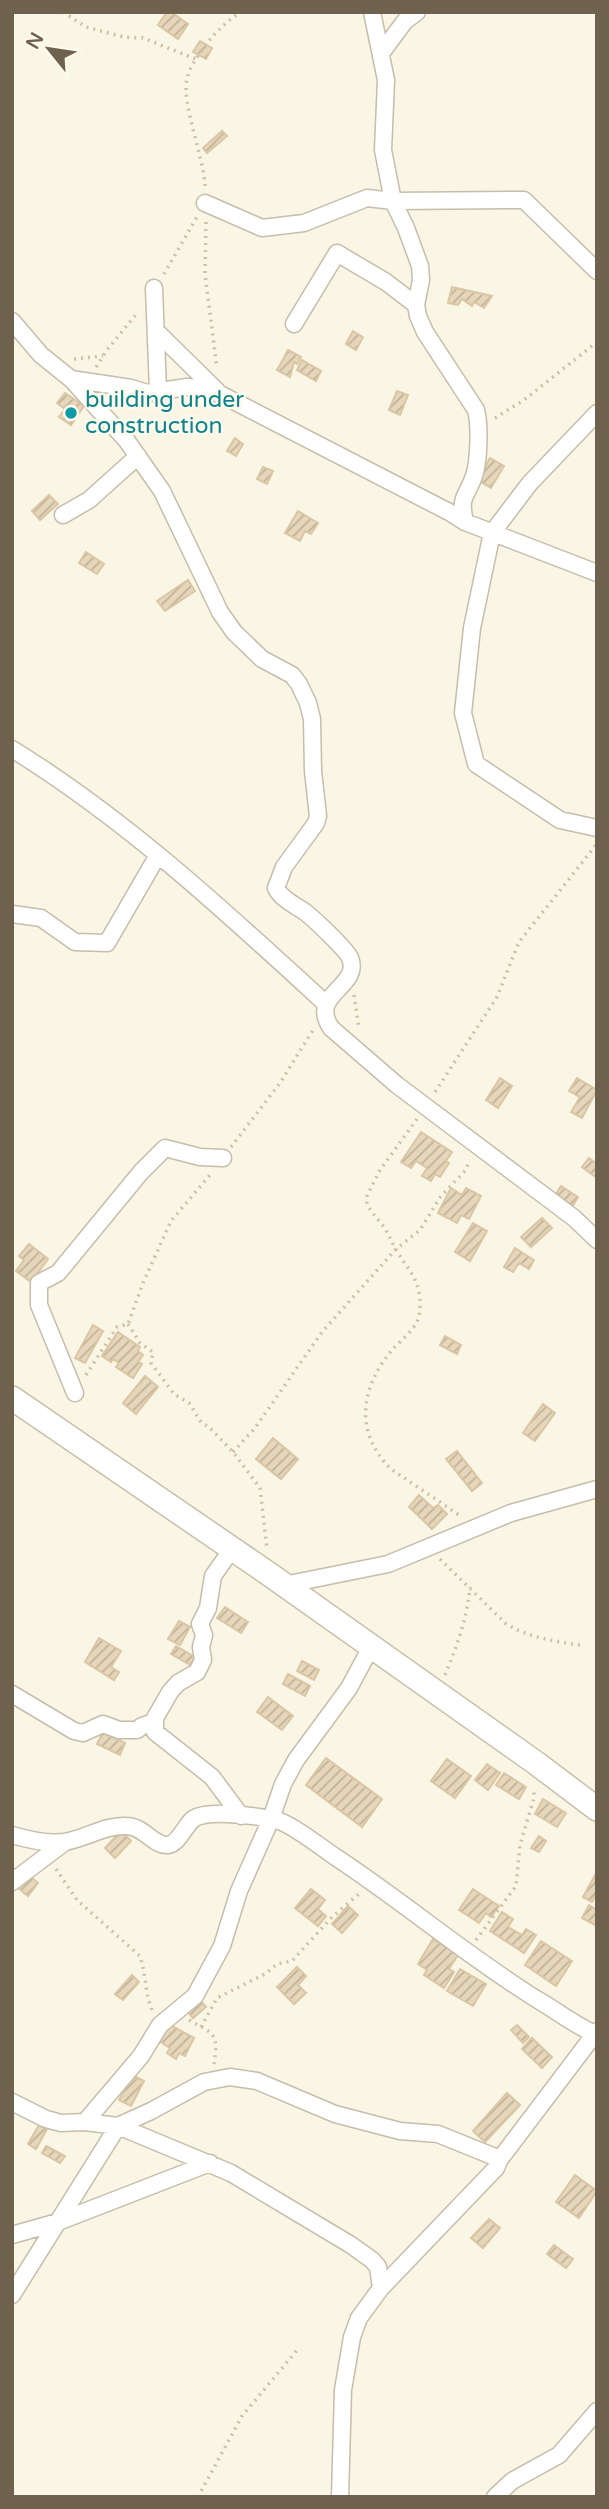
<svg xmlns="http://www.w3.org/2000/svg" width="609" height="2509" font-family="'Varela Round',sans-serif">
<defs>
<pattern id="building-hatch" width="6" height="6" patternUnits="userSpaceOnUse" patternTransform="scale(1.75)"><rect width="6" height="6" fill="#e6d7bb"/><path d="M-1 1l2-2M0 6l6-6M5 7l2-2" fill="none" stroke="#bfb29a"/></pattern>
</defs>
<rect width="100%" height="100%" fill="#f9f6e5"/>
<path fill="url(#building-hatch)" stroke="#dbc6a3" stroke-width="2" d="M167 12H171L188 24 178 39 158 25Z
M200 41 212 48 206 59 193 52Z
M222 131 227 136 207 153 203 148Z
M452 287 492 296 484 308 474 302 472 306 462 299 458 305 448 303Z
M353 331 363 337 356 350 346 344Z
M288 350 301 357 297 364 294 362 290 377 277 370Z
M302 360 321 371 316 381 297 370Z
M397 391 408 395 400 415 389 410Z
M65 393 84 406 71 425 59 417 65 409 57 403Z
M235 438 243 444 236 456 227 451Z
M490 458 504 466 491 488 477 480Z
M263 467 273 471 267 484 257 479Z
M49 495 58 504 40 520 32 511Z
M298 511 318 523 311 534 305 531 300 541 285 533Z
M86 552 104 564 97 574 79 563Z
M188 580 195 591 165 611 157 601Z
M500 1078 512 1086 498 1108 486 1100Z
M577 1078 597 1090 582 1118 571 1112 580 1097 569 1091Z
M421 1132 452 1152 446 1161 449 1163 440 1177 435 1174 431 1181 422 1176 427 1168 416 1161 411 1168 401 1162Z
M589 1158 597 1164V1178L582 1167Z
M561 1186 578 1197 572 1207 555 1196Z
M451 1188 462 1195 466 1188 481 1196 469 1219 461 1215 457 1223 438 1213Z
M542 1218 552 1228 531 1247 521 1237Z
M473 1223 487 1231 470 1261 455 1252Z
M29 1244 48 1259 31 1282 16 1271 24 1260 19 1256Z
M515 1248 534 1260 529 1269 519 1263 513 1272 504 1267Z
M93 1325 103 1331 85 1363 75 1358Z
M118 1332 140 1347 138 1351 143 1355 138 1362 142 1364 133 1378 116 1367 119 1363 113 1359 111 1362 102 1356Z
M445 1336 461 1345 457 1354 440 1345Z
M145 1376 158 1387 136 1414 123 1403Z
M543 1404 555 1413 535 1441 523 1433Z
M273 1438 298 1459 281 1479 256 1459Z
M457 1451 482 1483 472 1491 446 1459Z
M419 1495 433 1508 438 1505 447 1514 432 1529 409 1507Z
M225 1607 248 1622 241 1633 217 1618Z
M179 1621 190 1627 180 1645 168 1639Z
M99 1638 121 1651 111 1667 119 1672 114 1680 85 1662Z
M176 1646 195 1657 190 1665 171 1654Z
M302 1661 319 1670 314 1680 297 1671Z
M288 1674 310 1686 305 1696 283 1684Z
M268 1697 293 1716 282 1730 257 1712Z
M103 1732 125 1743 120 1755 97 1744Z
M326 1758 382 1799 362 1827 306 1785Z
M447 1759 471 1776 455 1798 431 1781Z
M487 1764 500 1773 488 1790 475 1780Z
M504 1773 526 1787 519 1799 496 1785Z
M543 1799 566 1813 557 1827 535 1814Z
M121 1831 131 1841 115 1858 105 1848Z
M539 1836 546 1841 539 1852 531 1848Z
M27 1874 38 1883 28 1896 17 1887Z
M595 1875 597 1893 592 1902 583 1897Z
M311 1889 325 1900 318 1909 326 1916 318 1926 295 1908Z
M473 1889 499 1906 491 1917 486 1913 479 1923 459 1910Z
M589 1905 597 1910V1926L582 1918Z
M348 1906 358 1915 342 1933 332 1924Z
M502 1912 513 1919 508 1927 522 1935 526 1929 536 1935 524 1953 490 1931Z
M433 1939 458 1955 449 1969 454 1972 444 1988 424 1975 427 1970 418 1964Z
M541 1941 572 1961 556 1986 525 1965Z
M297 1967 306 1976 298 1985 306 1993 294 2004 277 1987Z
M460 1969 486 1984 473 2006 447 1991Z
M132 1975 139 1982 123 2000 115 1994Z
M200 2000 206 2007 193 2018 187 2011Z
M167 2023 194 2038 185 2056 179 2053 176 2059 167 2053 170 2048 157 2040Z
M517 2025 529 2037 523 2043 511 2030Z
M532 2038 552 2057 542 2068 522 2049Z
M132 2075 144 2081 131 2106 119 2100Z
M507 2093 520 2105 485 2142 473 2131Z
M39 2125 47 2129 36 2149 28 2144Z
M46 2146 65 2156 60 2163 42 2153Z
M575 2175 597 2191 579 2218 556 2202Z
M489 2219 500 2228 483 2248 471 2238Z
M554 2245 573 2259 566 2268 547 2254Z"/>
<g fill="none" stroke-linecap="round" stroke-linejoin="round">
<g stroke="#c6bdab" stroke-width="19">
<path id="minor" d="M372 12 386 80 383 150 393 201 406 228 420 266 421 280 416 305 418 316 425 332 476 410C480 425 479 461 474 476 466 499 459 495 465 522
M382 52 405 21 417 12
M205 203 262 228 304 223 367 198 393 201 524 200 597 271
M154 288 158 391
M12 321 41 355 71 379 127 441 162 491 220 612 234 632 262 659 292 675 299 684 308 703 312 719 313 771 318 816 316 823 284 867 276 888C281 899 295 905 305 912 313 918 347 950 350 958 362 987 308 993 331 1028L397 1085 574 1218 597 1240
M294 324 337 253 386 282 416 305
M156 331 217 391
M71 379 131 388 147 393 187 387 202 388 220 394 451 513 465 522 597 573
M597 413 530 483 492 533 472 628 463 713 476 764 560 820 597 828
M63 515 89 500 138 456
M12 749C127 820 227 913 326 1004
M12 914 41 918 75 942 107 943 158 855
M75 1393 39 1305V1283L58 1273 141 1172 165 1148 200 1157 223 1158
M232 1549 213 1576 208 1608 200 1624 204 1635 201 1647 203 1660 197 1672 178 1683 170 1692 155 1718V1732L212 1777 241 1816
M284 1585 388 1564 511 1513 597 1489
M12 1694 74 1731 83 1733 103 1724 119 1730H137L142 1726 154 1722
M12 1835C29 1840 47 1844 64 1842 85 1839 104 1825 126 1826 144 1826 153 1846 168 1845 178 1844 185 1826 193 1819 208 1809 257 1816 276 1820 290 1823 321 1847 334 1856 404 1902 467 1956 538 2000 557 2011 576 2026 597 2035
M12 1882 65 1842
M12 2102 46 2119 61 2123 85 2122 118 2126 151 2111 204 2082 230 2077 257 2081 335 2114 400 2131 438 2134 500 2159
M85 2122 141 2056 160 2025 195 1996 222 1946 239 1891 271 1819 283 1784 296 1760 349 1688 371 1647
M12 2235 58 2222 210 2163
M12 2295 118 2126 231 2173 351 2245 372 2260 378 2267 381 2288
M340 2497 343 2390 352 2337 359 2318 381 2288 496 2168 500 2159 597 2031
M495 2497 512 2481 559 2455 597 2411"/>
</g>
<g stroke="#c8bfa9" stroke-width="26">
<path id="secondary" d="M12 1398 269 1574 536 1763 597 1809"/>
</g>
<path stroke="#cfbfa4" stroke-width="3.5" stroke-dasharray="2 5" stroke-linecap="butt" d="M63 12 86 27 124 37 143 38 196 59
M205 186C204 157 181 103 187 79 189 68 196 59 202 50 213 35 225 22 241 12
M206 222 205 274 217 368
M164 274 197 217
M74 359 103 356
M96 367 107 350 138 312
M495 418 524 400 597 342
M354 995 359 1029
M435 1092 497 997 519 942 596 845
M417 1119 380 1170 366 1198C367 1210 379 1219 385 1229 390 1237 393 1245 398 1253 414 1277 423 1286 419 1316 417 1328 401 1340 393 1349 360 1387 354 1433 391 1469L462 1517
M231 1147 280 1083 313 1030
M128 1324 140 1343 153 1352 151 1363 174 1394 189 1403 201 1422 210 1428 233 1452 260 1488 267 1549
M86 1375 117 1327 128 1324 143 1283 171 1221 210 1175
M233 1452 255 1428 322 1332 396 1249 420 1230 441 1196 465 1171 470 1160
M440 1559 505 1623C530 1639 556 1641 585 1646
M445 1675C457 1646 467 1619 470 1587
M56 1869 77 1900 140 1956C146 1974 145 1993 152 2010
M476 1940 516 1886 520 1845 534 1798V1788
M189 2020C214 2034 219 2033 214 2064
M201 2027 217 1998 265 1974 277 1964 292 1961 332 1917 360 1893
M198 2497 242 2416 298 2349"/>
<use href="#minor" stroke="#fff" stroke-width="16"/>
<use href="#secondary" stroke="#fff" stroke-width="23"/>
</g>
<circle fill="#0f9aa8" stroke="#fcfaeb" stroke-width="2.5" cx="71" cy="413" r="7"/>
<g text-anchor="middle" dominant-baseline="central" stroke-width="5" stroke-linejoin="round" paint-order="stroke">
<g font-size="23" fill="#0d838f" stroke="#fcfaeb" text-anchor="start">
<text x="85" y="400">building under<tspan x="85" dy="26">construction</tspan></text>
</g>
</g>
<rect width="609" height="2509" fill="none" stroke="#6e614e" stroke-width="28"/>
<g transform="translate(49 49) rotate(300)" stroke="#fcfaeb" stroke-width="5" paint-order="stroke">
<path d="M0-5L12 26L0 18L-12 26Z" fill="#6e614e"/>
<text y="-10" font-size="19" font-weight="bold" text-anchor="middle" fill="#6e614e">N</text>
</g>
</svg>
